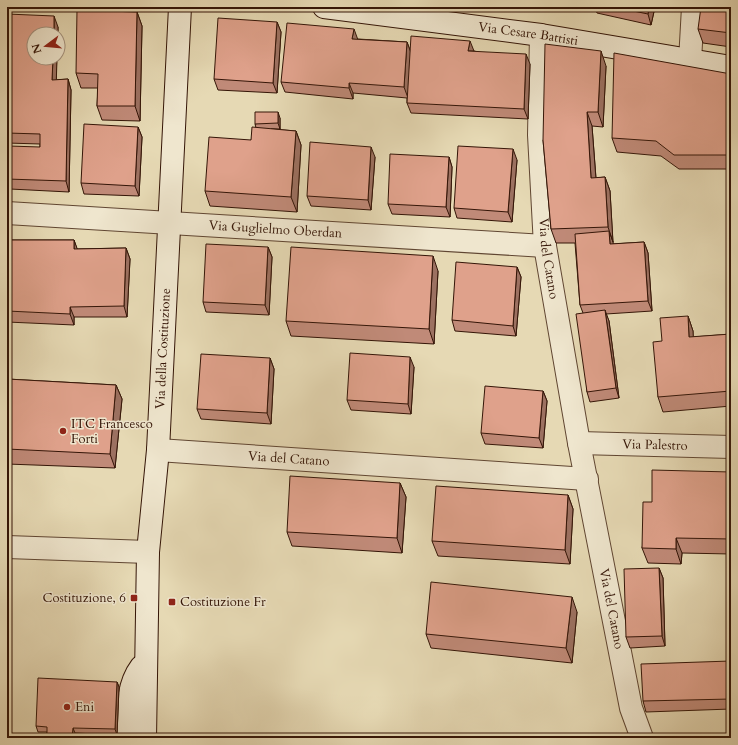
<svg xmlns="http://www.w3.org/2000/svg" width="738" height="745" font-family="Cardo,serif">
<rect width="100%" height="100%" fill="#e6d9b4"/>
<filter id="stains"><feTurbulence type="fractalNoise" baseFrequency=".005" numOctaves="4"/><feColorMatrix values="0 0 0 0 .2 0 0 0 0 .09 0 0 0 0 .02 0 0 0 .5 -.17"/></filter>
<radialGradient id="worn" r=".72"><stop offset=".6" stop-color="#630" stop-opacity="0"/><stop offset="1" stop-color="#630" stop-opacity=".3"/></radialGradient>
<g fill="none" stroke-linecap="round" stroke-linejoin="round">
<g stroke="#604632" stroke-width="24">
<g id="street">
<path id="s1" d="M541 35 539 135 545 246 579 443 631 708 642 738"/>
<path d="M690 61 693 7"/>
<path id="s2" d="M7 213 545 246"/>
<path id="s3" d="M579 443 731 447"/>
<path id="s4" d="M158 450 587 479"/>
<path d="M7 547 148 552"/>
</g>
</g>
<g stroke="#341507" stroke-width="24">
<g id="secondary">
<path id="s5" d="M324 7 541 35 731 67"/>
<path d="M127 738C128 714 126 687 141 667"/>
<path id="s6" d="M145 738 148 552 158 450 180 7"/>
</g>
</g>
<use href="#street" stroke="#efe6ce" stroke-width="22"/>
<use href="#secondary" stroke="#efe6ce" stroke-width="22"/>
</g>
<path fill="#c08a78" stroke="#341507" d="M564 7H579L578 9Z
M595 7H655L651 25 597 13Z
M731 7V47L703 43 698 29Z
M137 12 142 26 140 121 102 120 97 106 98 88H81L76 73Z
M7 14 58 27 56 80 68 79 71 90 69 192 10 189 7 180V165L40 147V144L7 143Z
M277 22 281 32 277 93 218 90 214 79Z
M358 39 407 42 410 50 474 51 530 64 528 119 411 113 407 103V98L353 93V99L285 92 281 82Z
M606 66 603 127 592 126 596 178 605 177 610 191 613 244 644 242 648 253 652 311 606 314 609 321 619 398 590 402 587 392 583 313 580 305 575 243H556L551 229 543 140Z
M731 74V169H679L661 156 617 152 612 138Z
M280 118V129H271L296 131 301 145 297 212 210 206 205 191 251 140 256 128 255 124Z
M138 127 142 137 139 196 84 194 81 183Z
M375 157 371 210 311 206 307 196Z
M449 157 452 167 450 217 392 214 388 204Z
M517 160 512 222 457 218 454 208Z
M7 240H74L77 249 126 248 130 259 127 317H74V325L7 322Z
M268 247 272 257 269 315 206 312 203 302Z
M517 267 521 277 516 336 455 331 452 320Z
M438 271 434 344 291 336 286 321Z
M688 316 693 331V337L731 334V406L663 412 658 397 662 341Z
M270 358 274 369 271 424 201 419 197 409Z
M414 367 411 414 351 410 347 400Z
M7 379 116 385 122 399 115 468 7 464Z
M543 391 547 401 543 448 485 444 481 433Z
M731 472V554L682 553 681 564 648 563 642 548 652 502Z
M400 483 406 497 402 553 292 546 287 532Z
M568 495 573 509 570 564 438 556 432 541Z
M659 568 663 578 665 646 630 648 626 637Z
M577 612 572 663 431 648 426 634Z
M731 661V709L646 712 643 701Z
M117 682 119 687 117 735 75 733 74 738H47V732H38L36 726Z"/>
<path fill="#9c7161" stroke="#341507" d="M649 7H655L651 25 648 14Z
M137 12 142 26 140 121 135 106Z
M54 16 58 27V34H54Z
M277 22 281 32 277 93 273 83Z
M354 29 358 40 352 39Z
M470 41 474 51H468Z
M407 42 411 53 408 98 404 87Z
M601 51 606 66 603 127 598 112Z
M526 54 530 64 528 119 524 109Z
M53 58H57L56 90 52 80Z
M68 79 71 90 69 192 66 181Z
M349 83 353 93V99L349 88Z
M278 112 280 118V129L278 123Z
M587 112 592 126 597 193 591 178Z
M138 127 142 137 139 196 135 186Z
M296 131 301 145 297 212 291 197Z
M371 147 375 157 371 210 368 200Z
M513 149 517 160 512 222 508 212Z
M449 157 452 167 450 217 446 207Z
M605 177 610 191 613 242 608 227Z
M609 231 613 242 614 255 610 244Z
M74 240 78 251 74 249Z
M644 242 648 253 652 311 648 301Z
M268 247 272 257 269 315 265 305Z
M126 248 130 259 127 317 124 306Z
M433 256 438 271 434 344 429 329Z
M517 267 521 277 516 336 513 326Z
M70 307 74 317V325L70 314Z
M605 310 609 321 619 398 616 388Z
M688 316 693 331 694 352 689 337Z
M410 357 414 367 411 414 408 404Z
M270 358 274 369 271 424 267 413Z
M116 385 122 399 115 468 110 454Z
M543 391 547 401 543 448 539 438Z
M400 483 406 497 402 553 397 538Z
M568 495 573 509 570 564 565 550Z
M676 538 682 553 681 564 676 549Z
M659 568 663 578 665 646 662 636Z
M572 597 577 612 572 663 566 648Z
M117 682 119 687 117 735 115 729Z
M73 728 75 733 74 738H72Z"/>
<path fill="#dfa18b" stroke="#341507" d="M614 7H649L648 14Z
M701 7H731V33L698 29Z
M77 10 137 12 135 106H97L98 74 76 73Z
M7 14 54 16V34H34V58H53L52 80 68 79 66 181 7 179 8 146 40 147V134L7 133Z
M218 18 277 22 273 83 214 79Z
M287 23 354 29 352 39 407 42 404 87 349 83V88L281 82Z
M411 36 470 41 468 51 526 54 524 109 407 103Z
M545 44 601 51 598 112H587L591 178 605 177 608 227 551 229 543 140Z
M614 53 731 74V155H674L656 141 612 138Z
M255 112H278V123L255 124Z
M84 124 138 127 135 186 81 183Z
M252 127 296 131 291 197 205 191 209 137 251 140Z
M310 142 371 147 368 200 307 196Z
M458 146 513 149 508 212 454 208Z
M390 154 449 157 446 207 388 204Z
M609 231 610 244 644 242 648 301 580 305 575 234Z
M7 240H74V249L126 248 124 306 70 307V314L7 311Z
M206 244 268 247 265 305 203 302Z
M291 247 433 256 429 329 286 321Z
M456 262 517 267 513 326 452 320Z
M605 310 616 388 587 392 576 314Z
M688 316 689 337 731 334V391L658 397 653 342 662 341 660 318Z
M350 353 410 357 408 404 347 400Z
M201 354 270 358 267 413 197 409Z
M7 379 116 385 110 454 7 449Z
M485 386 543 391 539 438 481 433Z
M652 470 731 472V539L676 538V549L642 548 643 502H652Z
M290 476 400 483 397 538 287 532Z
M436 486 568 495 565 550 432 541Z
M659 568 662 636 626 637 624 569Z
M431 582 572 597 566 648 426 634Z
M731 661V699L643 701 641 664Z
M38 678 117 682 115 729 73 728 72 738H47V727L36 726Z"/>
<g fill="#8f2418" stroke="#efe6ce" stroke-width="1.5">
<circle cx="63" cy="431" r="4"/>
<rect x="130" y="594" width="8" height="8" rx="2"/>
<rect x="168" y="598" width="8" height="8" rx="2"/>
<circle cx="67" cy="707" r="4"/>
</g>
<g text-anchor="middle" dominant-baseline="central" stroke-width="3" stroke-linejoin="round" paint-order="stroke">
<g font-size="13" fill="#341507" stroke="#efe6ce">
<text stroke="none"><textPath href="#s5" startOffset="206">Via Cesare Battisti</textPath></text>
<text stroke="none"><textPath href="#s2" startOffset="269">Via Guglielmo Oberdan</textPath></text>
<text stroke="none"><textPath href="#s1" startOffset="224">Via del Catano</textPath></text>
<text stroke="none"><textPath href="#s6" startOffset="390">Via della Costituzione</textPath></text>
<text stroke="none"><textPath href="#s3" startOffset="76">Via Palestro</textPath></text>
<text stroke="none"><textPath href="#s4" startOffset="131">Via del Catano</textPath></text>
<text stroke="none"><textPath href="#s1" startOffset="580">Via del Catano</textPath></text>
</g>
<g font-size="13" fill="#341507" stroke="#efe6ce" text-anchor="start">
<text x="71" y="424">ITC Francesco<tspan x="71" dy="15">Forti</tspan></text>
<text x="126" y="598" text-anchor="end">Costituzione, 6</text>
<text x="180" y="602">Costituzione Fr</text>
<text x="75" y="707">Eni</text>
</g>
</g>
<rect width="738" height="745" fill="none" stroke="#e6d9b4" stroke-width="24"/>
<rect x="8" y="8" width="722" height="729" fill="none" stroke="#341507" stroke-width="2"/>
<rect x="12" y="12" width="714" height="721" fill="none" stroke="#341507"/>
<g transform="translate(46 46) rotate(254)"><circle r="19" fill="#efe6ce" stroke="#a4927e"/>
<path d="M0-3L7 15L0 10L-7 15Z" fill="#8f2418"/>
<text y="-6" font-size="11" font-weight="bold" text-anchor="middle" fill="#341507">N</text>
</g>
<rect width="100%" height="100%" filter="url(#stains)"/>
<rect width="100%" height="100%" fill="url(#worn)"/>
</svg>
